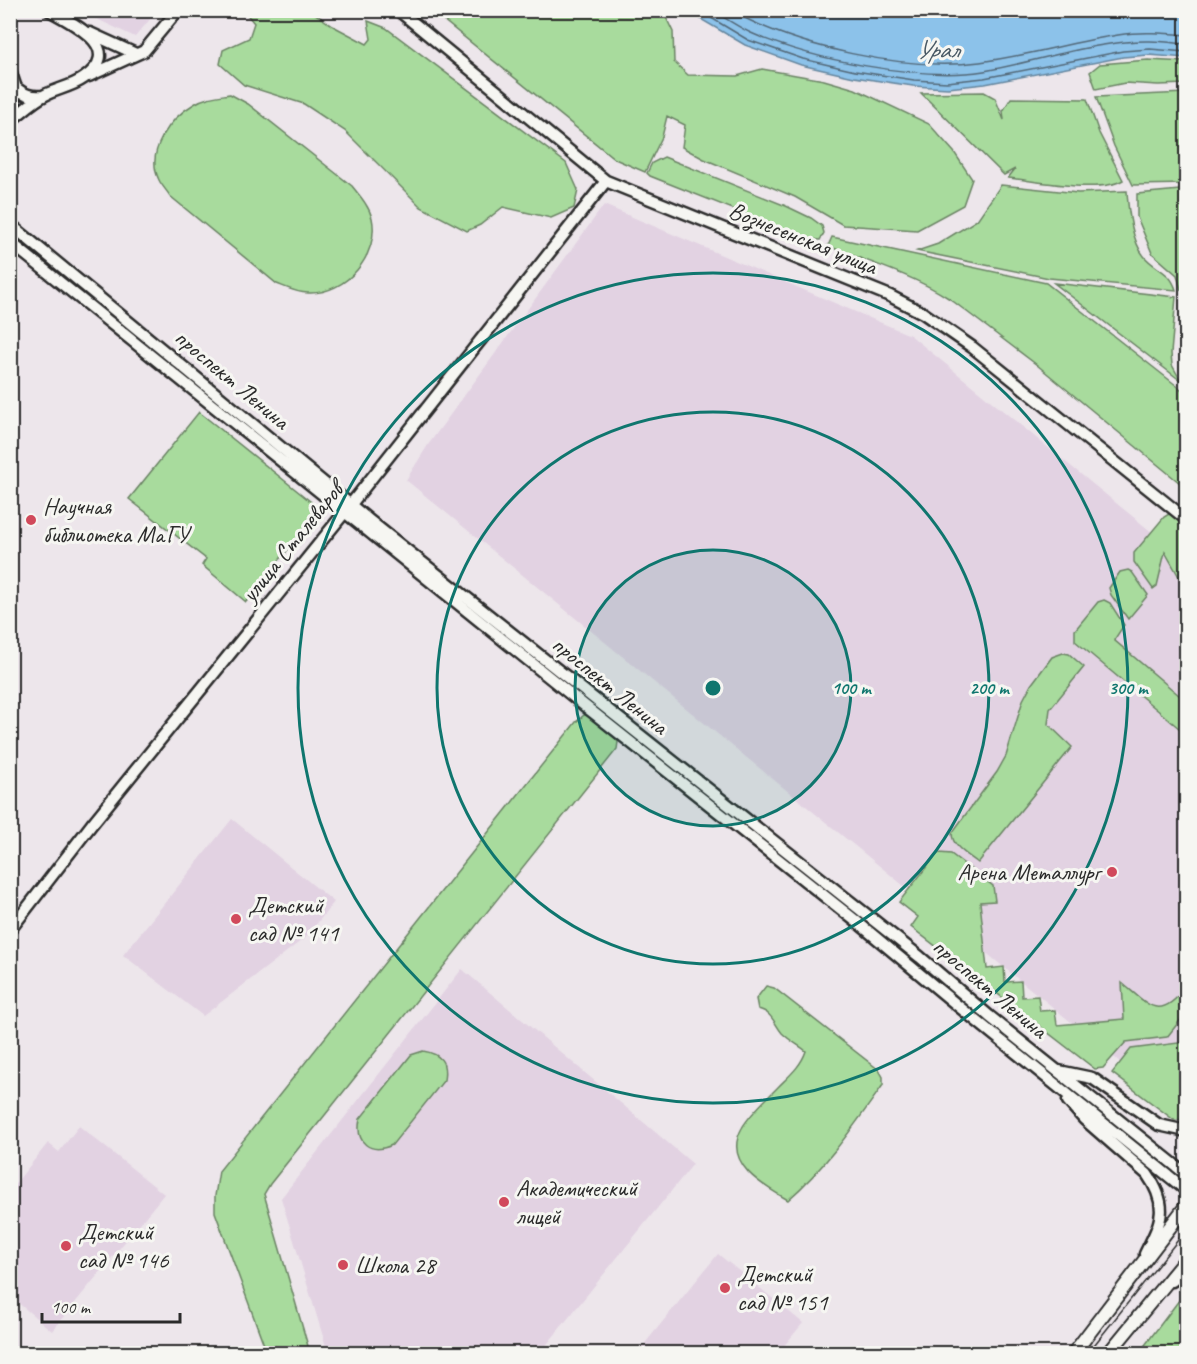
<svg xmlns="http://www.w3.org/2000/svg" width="1197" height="1364" font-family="Caveat,sans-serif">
<rect width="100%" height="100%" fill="#ede6eb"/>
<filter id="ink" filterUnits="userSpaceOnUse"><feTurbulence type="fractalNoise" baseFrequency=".0167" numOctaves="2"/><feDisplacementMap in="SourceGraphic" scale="12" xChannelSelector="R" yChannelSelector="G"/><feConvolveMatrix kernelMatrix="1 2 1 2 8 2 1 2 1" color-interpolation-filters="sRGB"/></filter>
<g filter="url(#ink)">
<path fill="#e2d2e2" d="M80 11H157L135 37Z
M604 205 910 335 1186 560V1113L1185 1115 406 480 428 445Z
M232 819 334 902 306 937 203 1016 123 955Z
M462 969 693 1164 540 1353H328L281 1198Z
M79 1126 164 1194 52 1331 11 1297V1189L48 1143 59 1152Z
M718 1254 803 1323 778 1353H637Z"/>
<path fill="#a8db9d" stroke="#6a8364" stroke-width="1.5" d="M244 11H311L333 26 367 44 371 39 368 21 386 28 566 163 578 190 574 208 551 218 503 207 480 225 467 231 421 207 345 131 304 104 244 85 220 64 223 50 249 38 254 23Z
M432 11H663L673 32 674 62 688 75 737 76 762 69 824 80 855 89 929 124 954 152 972 179 963 205 917 230 843 225 795 197 704 159 682 147 685 125 667 116 662 137 645 172 615 159Z
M1148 60 1186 62V84L1158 85 1125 83 1096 89 1090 72 1100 64Z
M984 92 995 98 1004 120 1003 111 1011 98 1087 99 1099 133 1123 180C1100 194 1036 181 1008 178L1015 169 1004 175 921 93Z
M1186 93V184L1133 185 1114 146 1096 97Z
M230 94 248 104 352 186C360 196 369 206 372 218 380 254 346 295 308 293 297 293 287 288 277 284L170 196C167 191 162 186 159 180 145 152 170 118 194 104 205 97 218 96 230 94Z
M664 157 786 206 811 218 822 226 824 233 820 240 808 239 650 176 647 173 652 163Z
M1001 185 1078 193 1127 191C1128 209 1132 242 1144 256 1155 270 1170 270 1176 290L1049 278 917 251 938 244 977 220Z
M1180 190H1186V289L1181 290 1177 275 1152 253 1137 217V194Z
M832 237 1046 283 1186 393V488L1037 365 950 299C913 275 869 262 828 246Z
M1054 283 1176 297 1171 353 1172 365 1181 381Z
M199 412 320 509 246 602 202 565 206 559 129 499Z
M1169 514H1172L1186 526V589L1165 552 1157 586 1153 589 1134 562V553L1164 517Z
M1128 570 1132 572 1148 595 1128 619 1111 595 1109 588 1120 572Z
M1104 600 1110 603 1124 625 1114 640 1186 701V734L1075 641V630L1098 602Z
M1063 653 1069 654 1084 667 1050 709 1048 724 1072 747 978 863C968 855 952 847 952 833L997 772 1006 756 1023 700 1031 685 1052 657Z
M584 715 588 716 616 739 618 742 617 749 270 1184 264 1194 310 1353H267L215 1212V1196L219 1171 576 722Z
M939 853 951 854 993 886 995 901 980 902 987 969 1004 967 1005 982 1021 981 1022 997 1038 996 1040 1011 1055 1010 1057 1025 1124 1019 1122 983C1150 1006 1159 1022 1186 987V1013L1167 1037 1126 1042 1103 1068 1095 1069 911 927 918 917 899 902 935 856Z
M766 986 774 988 879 1070 883 1077V1085C854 1126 826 1167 788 1200 763 1186 722 1163 742 1128 749 1115 767 1098 778 1087 790 1075 801 1066 806 1051 798 1045 789 1040 782 1033 774 1023 772 1012 758 1009L756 999Z
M1186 1042V1119L1174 1120 1112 1073 1131 1049Z
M423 1051C441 1054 447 1062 444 1080L392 1145C370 1155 355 1143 360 1119L411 1055Z
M1186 1291V1353H1139Z"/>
<path fill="#8cc2ea" stroke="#65869e" stroke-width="1.5" d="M687 11H1186V58L1149 55 1123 57 985 84 948 88 913 86 854 77 801 65 745 45Z"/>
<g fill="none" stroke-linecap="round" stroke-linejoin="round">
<path stroke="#526777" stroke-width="1.5" d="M698 10 748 40 803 59 855 71 914 80 947 82 984 78 1123 51 1150 49 1186 52
M712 10C725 18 738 27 751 33 811 60 920 81 984 71 1036 62 1097 40 1150 41 1162 41 1174 43 1186 44
M730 10C794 47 907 72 980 62 1027 56 1072 42 1118 35 1141 31 1164 33 1186 35"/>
<g stroke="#2b2b2b" stroke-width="15">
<path id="secondary" d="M398 10 606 181 890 296 923 313 972 347 1186 519
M90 33 136 54
M10 70 16 88 11 120C22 112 33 101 45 95 57 89 73 86 84 78 127 48 72 23 49 10
M89 76 144 51 178 10
M16 88C25 95 31 97 43 96
M10 224 370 521 920 957 989 1016 1186 1174
M10 242 585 706 856 921 957 1005 1186 1190
M10 930 92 824 344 513 606 181
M1059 1071 1092 1078 1159 1125 1186 1131
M1068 1101 1084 1119 1147 1174C1170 1207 1161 1222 1145 1254
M1172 1281 1186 1270"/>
</g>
<g stroke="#2b2b2b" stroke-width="16">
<path id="primary" d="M1073 1354 1186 1206
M1108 1354 1186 1259"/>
</g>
<use href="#secondary" stroke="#f6f6f2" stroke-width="10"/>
<use href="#primary" stroke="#f6f6f2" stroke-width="12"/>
<path stroke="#2b2b2b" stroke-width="1.5" d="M1087 1354 1186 1230"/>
</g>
</g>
<circle cx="713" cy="688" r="138" fill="#0f766e" fill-opacity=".12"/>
<g fill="none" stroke="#0f766e" stroke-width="3">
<circle cx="713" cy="688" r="138"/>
<circle cx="713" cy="688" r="276"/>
<circle cx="713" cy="688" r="415"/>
</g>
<g fill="#d1495b" stroke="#f6f6f2" stroke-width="2">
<circle cx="31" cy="520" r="6"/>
<circle cx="1112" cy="872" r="6"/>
<circle cx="236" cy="919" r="6"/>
<circle cx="504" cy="1202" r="6"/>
<circle cx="66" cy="1246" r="6"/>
<circle cx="343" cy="1265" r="6"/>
<circle cx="725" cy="1288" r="6"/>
</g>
<g text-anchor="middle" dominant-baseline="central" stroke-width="6" stroke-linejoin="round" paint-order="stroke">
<g font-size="24" fill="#2b2b2b" stroke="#f6f6f2">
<text transform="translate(803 238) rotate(22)">Вознесенская улица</text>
<text transform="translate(232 379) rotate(40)">проспект Ленина</text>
<text transform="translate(292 542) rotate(-51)">улица Сталеваров</text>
<text transform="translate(610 685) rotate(39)">проспект Ленина</text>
<text transform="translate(990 988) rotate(40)">проспект Ленина</text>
</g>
<g font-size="24" fill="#2b2b2b" stroke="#f6f6f2" text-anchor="start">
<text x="43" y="506">Научная<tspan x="43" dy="28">библиотека МаГУ</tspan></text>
<text x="1100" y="872" text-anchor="end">Арена Металлург</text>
<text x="248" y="905">Детский<tspan x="248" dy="28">сад № 141</tspan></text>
<text x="516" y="1188">Академический<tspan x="516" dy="28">лицей</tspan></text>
<text x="78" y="1232">Детский<tspan x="78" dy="28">сад № 146</tspan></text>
<text x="355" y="1265">Школа 28</text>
<text x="737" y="1274">Детский<tspan x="737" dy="28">сад № 151</tspan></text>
</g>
<g font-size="26" font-style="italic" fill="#485864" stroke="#f6f6f2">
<text x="937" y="49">Урал</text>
</g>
</g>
<circle cx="713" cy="688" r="9" fill="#0f766e" stroke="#f6f6f2" stroke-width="3"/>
<g font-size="18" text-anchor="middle" font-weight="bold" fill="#0f766e" stroke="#f6f6f2" stroke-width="6" stroke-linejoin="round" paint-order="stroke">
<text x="851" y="694">100 m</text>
<text x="989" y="694">200 m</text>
<text x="1128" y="694">300 m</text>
</g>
<rect width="1197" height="1364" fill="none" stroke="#f6f6f2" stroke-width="36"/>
<rect x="18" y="18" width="1161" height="1328" fill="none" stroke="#2b2b2b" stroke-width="2" filter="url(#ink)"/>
<path d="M42 1313v9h138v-9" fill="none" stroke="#2b2b2b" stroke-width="3"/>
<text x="51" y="1313" font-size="18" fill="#2b2b2b" stroke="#f6f6f2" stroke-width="4.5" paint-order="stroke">100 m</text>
</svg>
